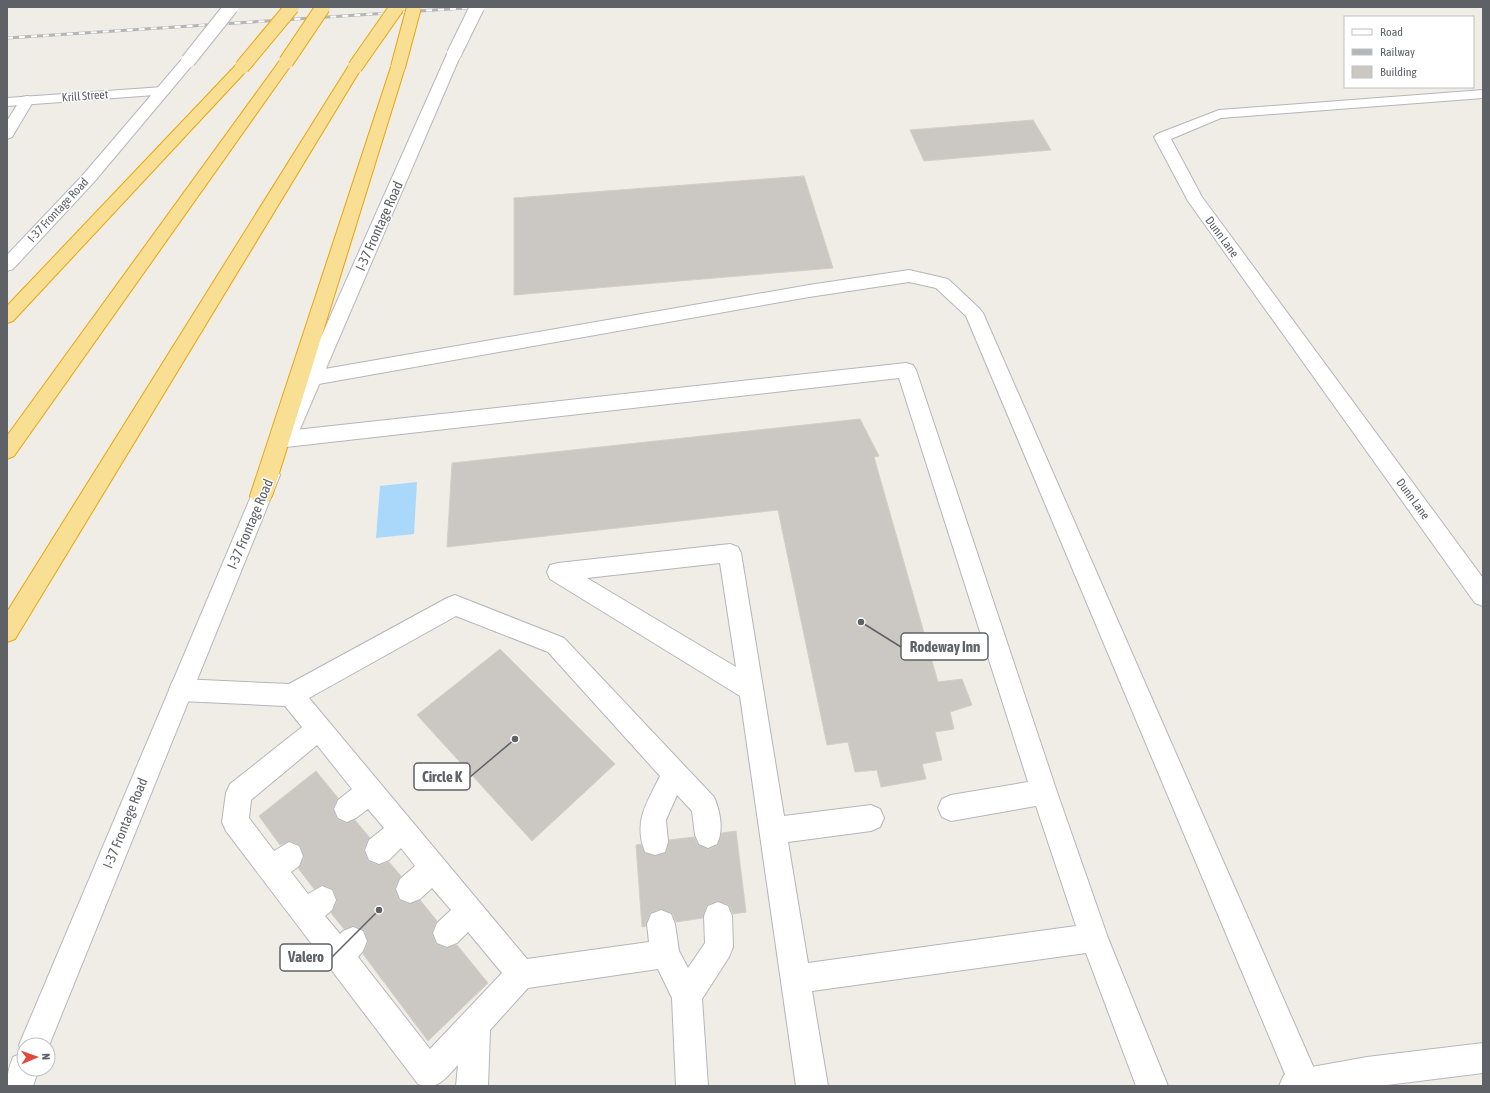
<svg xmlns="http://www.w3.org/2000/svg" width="1490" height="1093" font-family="'Asap Condensed',sans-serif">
<rect width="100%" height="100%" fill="#efede6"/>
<path fill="#aad8fb" d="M417 482 414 534 376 538 380 486Z"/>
<path fill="#cbc8c3" stroke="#d4cfc5" d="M1033 120 1051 150 924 161 910 130Z
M804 176 833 268 514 295V198Z
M860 419 879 456 874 457 938 682 962 679 972 705 950 712 954 729 935 732 942 760 922 764 926 779 881 787 877 770 855 772 848 742 827 745 778 510 447 547 452 463Z
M500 649 615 764 532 841 417 715Z
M316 771 338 798 333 808 337 819 346 823 355 820 370 838 364 849 368 861 378 865 389 862 401 876 395 888 399 900 409 904 420 900 437 921 432 932 436 944 446 948 457 945 488 983 428 1041 363 954 368 942 364 930 354 926 344 929 331 913 337 901 333 889 323 885 314 889 298 868 304 857 300 845 290 841 280 845 259 816Z
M736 831 746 912 733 914 729 905 717 901 707 905 703 918 676 922 672 913 660 909 650 913 646 926 642 927 636 845 641 844 645 853 655 856 666 852 669 840 694 837 698 845 709 849 718 845 722 833Z"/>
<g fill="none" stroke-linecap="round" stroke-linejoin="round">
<g stroke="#b3b6ba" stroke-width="2">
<path id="lane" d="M27 96 32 97 34 100 12 137 7 139V121L22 97Z
M909 270 948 279 980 309 983 313 1316 1073 1321 1084 1320 1086H1290L966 316 936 288 909 282 809 297 313 385 306 383 303 378 306 373 313 371 809 285Z
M906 363 913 365 916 370 1057 792 1108 938 1168 1086H1136L1086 953 812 991 828 1086H796L740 696 550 579 547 572 550 565 558 563 730 544 738 547 741 553 784 816 871 805 880 809 884 818 880 827 871 831 788 842 808 963 1076 926 1036 806 951 821 942 817 938 808 942 799 951 795 1028 782 899 378 286 447 279 444 276 439 279 434 286 431ZM720 563 736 667 587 578Z
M455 595 564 638 714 797C720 811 724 830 717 844L708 848 699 844 695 835 692 811 677 795 666 820 668 842 665 852 655 855 645 852C633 821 647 803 660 776L548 652 456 616 309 698 527 959 649 942 647 924 651 914 661 910 671 914 675 924 679 951 688 968 705 943 704 916 708 906 718 902 728 906 732 916 733 947 729 957 702 999 708 1086H676L672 998 658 969 528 988 490 1030 488 1086H456L458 1065C446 1077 438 1092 418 1084L226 831 222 822 226 793 230 784 302 727 285 706 181 701 172 698 169 690 172 682 181 679 289 684 447 598ZM317 745 352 789 338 800 334 809 338 818 347 822 356 818 368 809 384 828 369 840 365 850 369 860 379 864 389 860 401 848 415 866 400 879 396 889 400 899 410 903 420 899 432 888 451 910 437 923 433 933 437 943 447 947 457 943 468 932 502 973 430 1049 358 957 363 951 367 941 363 931 353 927 343 931 340 934 325 916 332 910 336 900 332 890 322 886 308 894 291 872 299 866 303 856 299 846 289 842 274 851 249 818 251 800Z"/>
</g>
<g stroke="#b3b6ba" stroke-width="2">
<path id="street" d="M163 87 168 88 170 91 168 94 7 106V98Z
M1483 90V98L1221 118 1171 139 1202 197 1483 578V606L1475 603 1188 201 1154 137 1157 134 1219 110Z"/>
</g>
<g stroke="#b5b8bd" stroke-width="2">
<path id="secondary" d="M454 50 459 51 461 54 297 436 294 441 287 444 280 441 277 436 447 54 449 51Z
M188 57 193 58 195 61 193 64 94 182 13 269 7 271V255L82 176 183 58Z
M270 467 277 469 280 475 48 1048V1045H24V1069H39L33 1086H7C7 1075 9 1067 13 1057L22 1053 19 1045 260 475 263 469Z
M1483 1043V1073L1379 1086H1279L1284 1075 1295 1070 1367 1057Z"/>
</g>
<g stroke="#eaa40b" stroke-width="2">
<path id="highway" d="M286 58 291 59 293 62 14 456 7 459V436L281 59Z
M242 63 247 64 249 67 247 70 13 321 7 323V306L237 64Z
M355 63 360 64 362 67 15 639 7 642V612L348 67 350 64Z
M398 63 403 64 405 67 272 496 268 502 261 504 254 502 250 496 391 67 393 64Z"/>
</g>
<use href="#lane" fill="#fff" fill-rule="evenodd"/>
<use href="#street" fill="#fff" fill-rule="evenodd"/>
<use href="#secondary" fill="#fff" fill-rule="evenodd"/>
<use href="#highway" fill="#f8df94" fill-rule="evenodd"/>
<g stroke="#b4b5b6" stroke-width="3">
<path id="rail" d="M7 38 481 7"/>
</g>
<use href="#rail" stroke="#fff" stroke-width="2" stroke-dasharray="6" stroke-linecap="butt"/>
<g stroke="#b5b8bd" stroke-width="16" stroke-linecap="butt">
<path id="secondary-bridge" d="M454 54 477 7
M188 61 231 7"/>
</g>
<g stroke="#eaa40b" stroke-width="16" stroke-linecap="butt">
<path id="highway-bridge" d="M286 62 323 7
M242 67 292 7
M355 67 397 7
M398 67 414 7"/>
</g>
<use href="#secondary-bridge" stroke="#fff" stroke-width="14"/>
<use href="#highway-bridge" stroke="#f8df94" stroke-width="14"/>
</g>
<g text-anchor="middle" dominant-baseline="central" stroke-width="3" stroke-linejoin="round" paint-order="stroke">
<g font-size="12" fill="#5e6166" stroke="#fff">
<text transform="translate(85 96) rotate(-4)">Krill Street</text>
<text transform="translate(58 210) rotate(-47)">I-37 Frontage Road</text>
<text transform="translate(1222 237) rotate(54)">Dunn Lane</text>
<text transform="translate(1413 499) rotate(54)">Dunn Lane</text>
</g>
<g font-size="14" fill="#5e6166" stroke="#fff">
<text transform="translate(379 226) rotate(-66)">I-37 Frontage Road</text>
<text transform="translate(250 524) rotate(-67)">I-37 Frontage Road</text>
<text transform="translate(125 823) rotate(-68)">I-37 Frontage Road</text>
</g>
</g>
<path fill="none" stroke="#5e6166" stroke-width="1.5" d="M861 622L901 647M515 739L470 777M379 910L332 957"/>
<g fill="#5e6166" stroke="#fff" stroke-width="1.5">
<circle cx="861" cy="622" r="4"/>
<circle cx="515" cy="739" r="4"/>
<circle cx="379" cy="910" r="4"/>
</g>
<g fill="#fff" stroke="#5e6166" stroke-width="1.5">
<rect x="901" y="633" width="87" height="27" rx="4"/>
<rect x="414" y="763" width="56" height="27" rx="4"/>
<rect x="280" y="944" width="52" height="27" rx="4"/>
</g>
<g font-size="15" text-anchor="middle" font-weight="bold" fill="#5e6166">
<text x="945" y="652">Rodeway Inn</text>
<text x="442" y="782">Circle K</text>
<text x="306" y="962">Valero</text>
</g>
<rect width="1490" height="1093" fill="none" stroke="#5e6166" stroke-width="16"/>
<rect x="1344" y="16" width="130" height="72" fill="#ffffff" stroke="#bfc0c2"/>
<rect x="1352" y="29" width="20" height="6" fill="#ffffff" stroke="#bfc0c2"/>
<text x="1380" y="36" font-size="12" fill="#5e6166">Road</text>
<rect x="1352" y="49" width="20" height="6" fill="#b4b5b6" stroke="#bfc0c2"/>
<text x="1380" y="56" font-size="12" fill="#5e6166">Railway</text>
<rect x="1352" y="66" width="20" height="12" fill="#cbc8c3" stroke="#bfc0c2"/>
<text x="1380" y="76" font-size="12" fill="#5e6166">Building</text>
<g transform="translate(36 1057) rotate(88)"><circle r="19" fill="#ffffff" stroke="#bfc0c2"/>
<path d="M0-3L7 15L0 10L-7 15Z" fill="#e1473a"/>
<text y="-6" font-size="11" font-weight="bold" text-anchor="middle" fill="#5e6166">N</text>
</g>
</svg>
